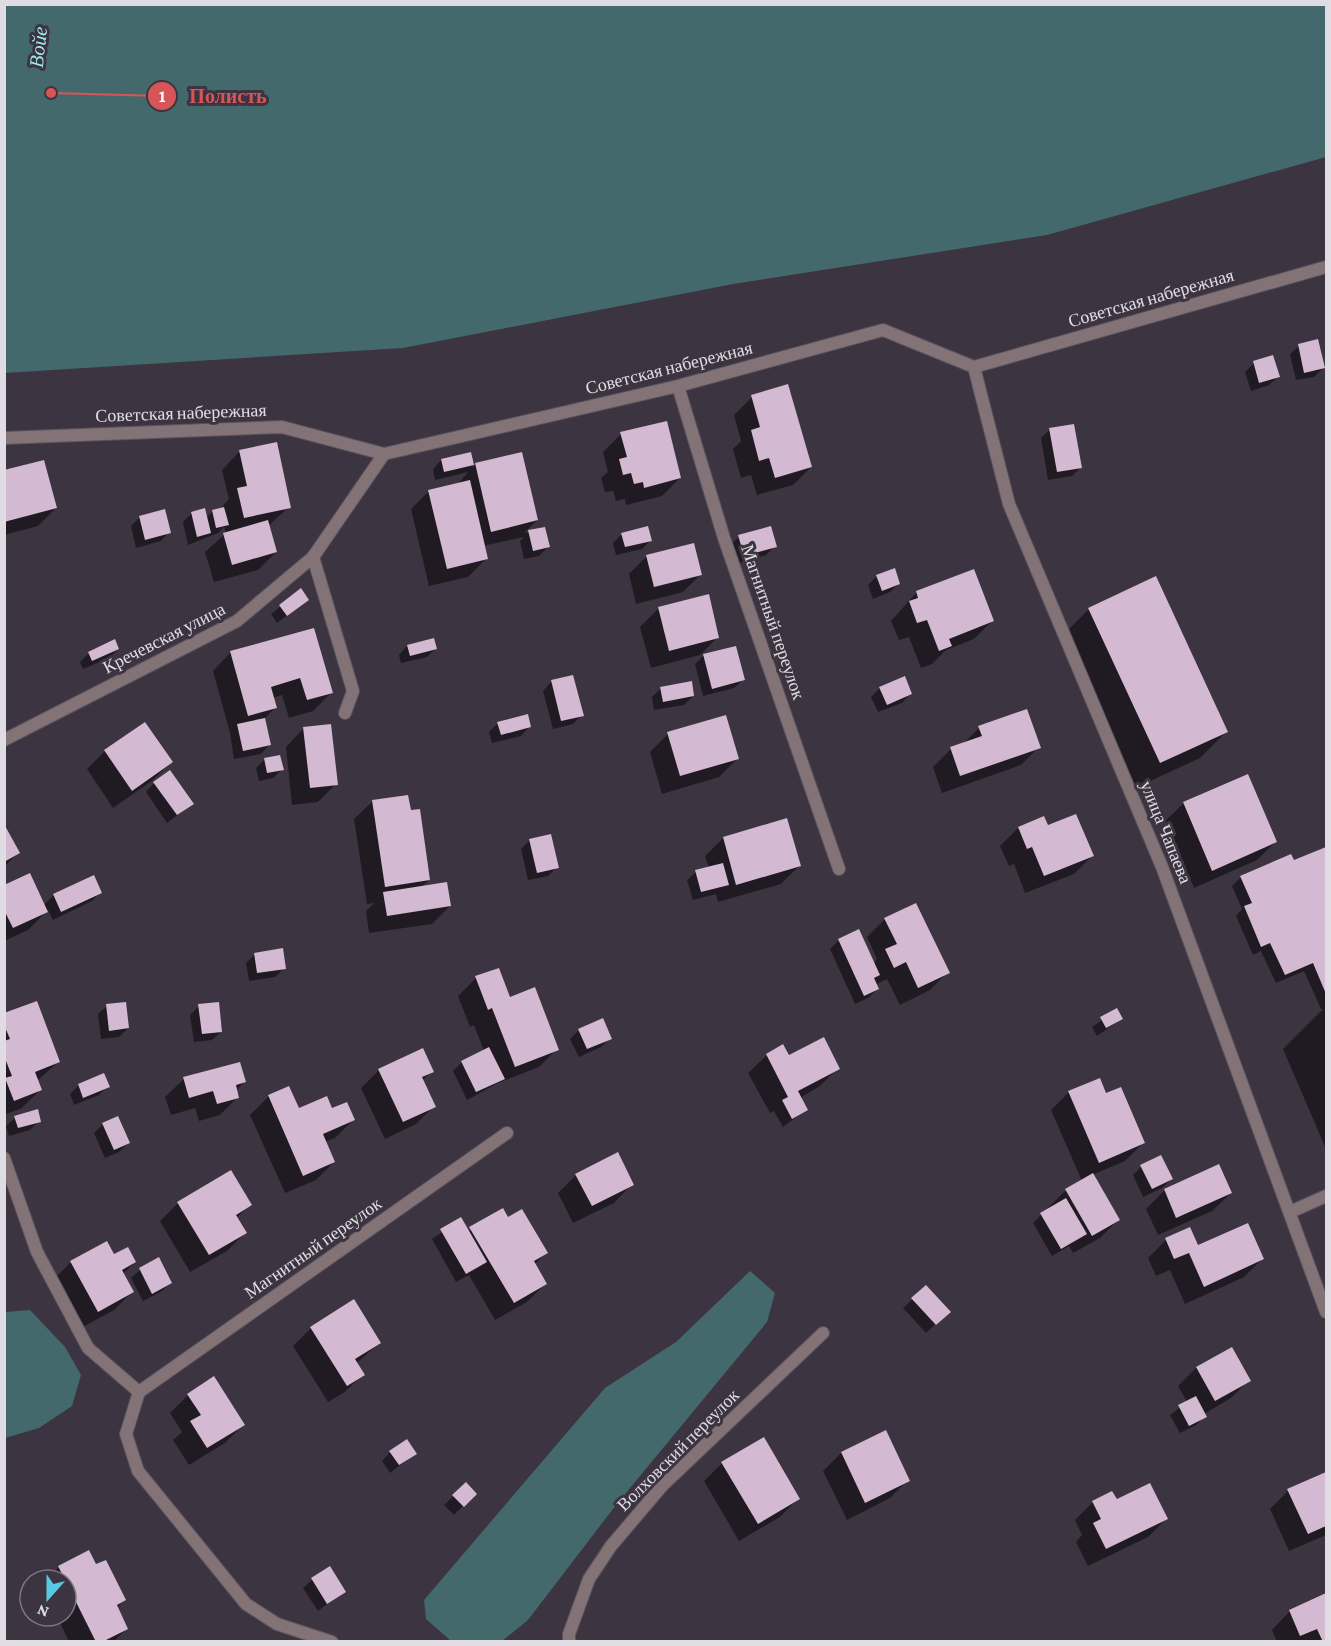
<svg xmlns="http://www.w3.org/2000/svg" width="1331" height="1646" font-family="'Crimson Pro',serif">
<rect width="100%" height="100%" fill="#3c3440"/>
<path fill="#43696d" d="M5 4 1326 5V157L1047 235 733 284 403 348 5 373Z
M750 1271 775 1293 767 1322 616 1505 528 1620 502 1641H451L426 1619 424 1600 605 1388 676 1342Z
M30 1310 65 1347 81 1375 72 1406 39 1428 5 1438V1312Z"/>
<path fill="#0007" d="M1299 346 1323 368 1314 377 1296 380 1290 354Z
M1254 363 1278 377 1269 385 1251 391 1245 372Z
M752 397 811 467 793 485 757 495 751 475 741 478 733 449 741 441 734 415Z
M1050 429 1081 467 1072 476 1048 480 1041 438Z
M621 434 680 478 662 496 626 505 625 499 616 501 613 491 605 492 601 478 608 472 603 452Z
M240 451 289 507 268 526 276 552 258 570 214 582 205 552 226 533 224 527 218 533 188 545 183 522 192 513 206 518 213 511 220 509 229 499 222 470Z
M470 454 473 467 476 464 537 520 524 533 544 529 548 547 539 556 524 559 520 541 524 537 483 546 486 559 468 577 429 586 411 509 429 491 458 484 468 472 435 480 433 469 441 460Z
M4 471 56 508 38 526 4 535Z
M164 511 169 532 161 541 136 548 131 526 139 518Z
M622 534 651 540 642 549 616 555 613 543Z
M739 537 775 546 766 555 736 564 730 545Z
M647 556 701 574 683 592 636 604 629 574Z
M894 570 899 583 890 592 873 599 868 585 876 577Z
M300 591 307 600 277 623 271 614Z
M917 592 992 621 974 639 946 650 932 664 921 668 909 637 899 640 891 621Z
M658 609 718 637 700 655 651 668 640 627Z
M1089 609 1226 732 1200 758 1133 789 1062 636Z
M313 630 331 693 313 711 289 718 282 695 273 698 276 707 264 719 269 745 261 754 234 759 230 733 213 671 231 652Z
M433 640 436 648 427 657 401 663 399 655 407 646Z
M118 649 109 658 83 669 80 662 89 653Z
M704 655 743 680 734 688 703 696 695 664Z
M572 676 582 715 573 724 553 729 543 691 551 682Z
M661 688 693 696 684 705 654 710 652 697Z
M880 688 910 694 902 703 878 712 871 697Z
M498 723 529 727 521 736 492 743 489 732Z
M145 724 171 762 153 780 113 808 87 769 105 751Z
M304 728 336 784 318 802 292 805 286 747Z
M979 728 1039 747 1021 765 942 793 933 767 951 749 963 744Z
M668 734 737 759 719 777 662 794 650 752Z
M264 760 282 769 273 778 259 781 256 768Z
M154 783 192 804 167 823 146 792Z
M373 801 429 880 420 888 450 906 432 924 369 933 366 911 374 903 367 904 354 819Z
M1184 803 1275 842 1257 860 1194 888 1165 821Z
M4 827 18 853 4 867Z
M1047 827 1092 856 1074 874 1025 893 1014 864 1009 866 1000 846 1018 828Z
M723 838 799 866 781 884 718 902 716 894 693 900 687 880 696 872 709 868 705 856Z
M530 840 557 867 548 876 528 880 521 849Z
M1326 848V1149L1283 1049 1323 1009H1321L1304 971 1276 983 1261 951 1253 955 1236 916 1242 909 1232 886 1241 877 1294 862Z
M4 887 43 906 54 895 100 893 92 901 53 920 48 910 28 930 4 941Z
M885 919 948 972 930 990 900 1005 887 979 875 985 877 989 868 998 855 1004 830 949 839 940 873 964 877 959 867 937Z
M254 955 284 968 275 977 249 981 246 963Z
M476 978 509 999 557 1049 539 1067 498 1083 467 1100 453 1071 462 1062 484 1051 474 1025 470 1027 458 996Z
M107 1006 128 1028 119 1037 101 1039 98 1014Z
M199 1006 221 1032 212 1040 194 1042 190 1015Z
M1116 1010 1121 1019 1097 1036 1092 1027Z
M4 1015 58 1062 37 1081 40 1090 22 1108 4 1115Z
M579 1030 610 1038 601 1047 579 1057 570 1039Z
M783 1046 789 1057 838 1068 820 1086 800 1098 806 1110 783 1127 774 1111 770 1113 748 1073 767 1055Z
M379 1070 432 1071 422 1081 434 1106 416 1124 385 1139 361 1088Z
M184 1079 244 1082 236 1091 238 1097 220 1115 199 1121 195 1108 171 1115 165 1097Z
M79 1085 108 1086 99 1095 74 1105 70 1094Z
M288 1088 298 1110H331L353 1120 335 1138 325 1142 334 1162 316 1180 285 1193 250 1115 268 1097Z
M1069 1092 1105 1095 1143 1143 1125 1161 1092 1175 1118 1220 1100 1238 1073 1253 1069 1246 1052 1256 1033 1223 1065 1191 1082 1181 1051 1110Z
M15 1118 39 1121 30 1130 9 1136 6 1126Z
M103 1124 128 1143 119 1152 105 1158 94 1133Z
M1219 1166 1231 1193 1212 1211 1158 1235 1146 1209 1164 1191Z
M1141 1167 1171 1179 1162 1188 1143 1197 1133 1175Z
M576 1175 632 1184 614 1203 573 1223 558 1193Z
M178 1203 250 1205 236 1218 245 1233 227 1251 190 1272 160 1221Z
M461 1219 467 1231 508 1219 546 1253 534 1265 545 1284 527 1302 495 1320 469 1275 456 1282 432 1239Z
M1166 1240 1198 1247 1262 1259 1244 1277 1185 1304 1170 1270 1156 1276 1148 1258Z
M114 1256 135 1262 123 1274 132 1292 114 1310 79 1329 53 1280 71 1262Z
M158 1260 171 1282 162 1291 143 1301 131 1278 140 1270Z
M926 1287 940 1320 926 1333 903 1308Z
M311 1328 379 1343 356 1364 363 1374 345 1392 328 1402 293 1346Z
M1231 1349 1249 1380 1231 1398 1204 1414 1205 1416 1196 1425 1180 1433 1170 1415 1187 1402 1178 1386 1196 1368Z
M188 1395 243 1425 225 1443 189 1465 173 1440 182 1432 170 1413Z
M885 1432 908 1480 890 1498 847 1520 823 1471 841 1453Z
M390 1452 415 1453 390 1473 382 1461Z
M722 1463 798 1499 780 1517 739 1541 704 1481Z
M1326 1474V1535L1289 1551 1270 1509 1288 1491Z
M466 1484 475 1494 454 1515 444 1505Z
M1116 1501 1166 1519 1148 1537 1088 1566 1076 1542 1082 1535 1075 1520 1093 1502Z
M96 1566 124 1600 117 1608 127 1628 113 1642H69L57 1616H66V1580H46L59 1567Z
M312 1580 344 1591 318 1611 303 1588Z
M1326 1595V1642H1277L1272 1630 1290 1611Z"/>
<path fill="#d3b9d1" d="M1318 339 1325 368 1304 373 1298 344Z
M1273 355 1280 377 1259 383 1253 361Z
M788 384 812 467 775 478 769 458 759 461 751 430 760 427 751 395Z
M667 421 681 478 644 488 643 482 634 484 631 473 623 475 619 459 627 457 620 432Z
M1074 424 1082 468 1057 472 1049 428Z
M277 442 291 508 244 518 237 488 247 486 239 450Z
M471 452 474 465 444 472 441 459Z
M522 452 538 520 491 532 475 463Z
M44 460 57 508 4 522V470Z
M470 480 488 559 447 569 428 490Z
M224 507 229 525 216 528 212 510Z
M205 508 211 533 197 537 191 512Z
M165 509 171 533 145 540 139 516Z
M268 520 277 552 232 565 223 533Z
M648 526 652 541 625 547 621 533Z
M771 526 777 547 744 556 738 535Z
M545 527 550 547 533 551 528 530Z
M694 543 702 575 654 587 646 555Z
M895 568 900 584 882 591 876 575Z
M974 569 994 621 949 639 952 646 939 651 927 620 917 623 909 601 918 598 916 591Z
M1156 576 1228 732 1160 763 1088 608Z
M301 588 309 600 287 616 279 605Z
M709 594 719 638 669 651 658 607Z
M314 628 333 693 307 700 300 678 271 687 277 708 248 716 230 651Z
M434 638 437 649 410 656 407 645Z
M115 639 119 649 92 661 88 652Z
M736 646 745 680 712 689 703 654Z
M573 675 584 716 561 721 551 680Z
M905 676 912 694 887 705 879 687Z
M692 681 694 696 663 702 660 687Z
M1027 709 1041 748 960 776 950 747 982 736 978 726Z
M528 714 531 727 501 735 497 722Z
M726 715 739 759 680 776 667 732Z
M265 718 271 745 243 751 237 724Z
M145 722 173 762 132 791 104 750Z
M331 724 338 785 310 788 303 727Z
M280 755 284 770 267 773 264 758Z
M170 770 194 804 177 815 153 782Z
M1248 774 1277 842 1212 871 1183 802Z
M408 795 411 810 420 809 430 880 385 887 372 800Z
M1076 814 1094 856 1044 876 1032 847 1027 849 1018 827 1044 816 1048 825Z
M787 818 801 866 736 885 723 837Z
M4 824 20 853 4 862Z
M551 834 559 868 537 873 529 839Z
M1326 847V994L1313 963 1285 975 1270 943 1261 947 1244 906 1252 903 1240 876 1291 854 1294 860Z
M723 863 729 885 701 892 695 870Z
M30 873 48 912 13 928 4 910V885Z
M94 875 102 893 61 912 53 894Z
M447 882 451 906 387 916 383 892Z
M916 903 950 973 918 988 906 962 894 968 885 949 897 944 884 918Z
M859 929 880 975 874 978 879 989 864 996 838 939Z
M283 948 286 969 257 973 254 953Z
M499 968 510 997 535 987 559 1050 515 1067 492 1008 488 1010 475 976Z
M37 1001 60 1062 35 1072 42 1090 14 1101 5 1078 12 1076 4 1056V1041L10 1039 4 1025V1013Z
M126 1002 129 1028 109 1031 106 1004Z
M219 1002 222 1032 202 1034 198 1004Z
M1117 1008 1123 1019 1106 1028 1100 1017Z
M603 1018 612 1039 587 1049 578 1029Z
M824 1037 840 1069 798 1091 808 1110 792 1119 782 1100 788 1097 766 1054 783 1044 789 1055Z
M489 1047 505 1079 476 1092 461 1061Z
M423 1048 434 1072 422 1077 436 1107 403 1122 378 1069Z
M240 1062 246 1082 236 1085 239 1098 217 1104 213 1091 189 1098 183 1077Z
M104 1073 110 1087 83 1098 78 1084Z
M1100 1078 1106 1093 1121 1087 1145 1143 1099 1163 1068 1091Z
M289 1086 299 1108 327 1096 332 1108 347 1102 355 1120 323 1134 335 1162 303 1176 268 1095Z
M38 1109 41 1122 18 1128 14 1116Z
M118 1116 130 1143 114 1150 102 1123Z
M618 1152 634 1185 592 1206 575 1174Z
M1161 1155 1173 1179 1152 1189 1140 1165Z
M1219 1164 1232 1193 1176 1218 1164 1189Z
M231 1170 252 1205 236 1215 247 1233 209 1255 177 1202Z
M1093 1173 1120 1220 1092 1236 1065 1189Z
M1066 1198 1087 1234 1061 1249 1040 1213Z
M503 1208 508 1217 522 1209 548 1253 534 1261 547 1284 514 1303 469 1227Z
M461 1217 487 1262 466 1274 440 1229Z
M1248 1223 1264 1259 1204 1287 1189 1253 1174 1259 1165 1238 1190 1227 1198 1245Z
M107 1241 114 1254 128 1247 136 1262 122 1270 134 1292 98 1312 70 1261Z
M159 1257 172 1283 152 1294 139 1268Z
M926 1285 951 1312 936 1325 911 1298Z
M354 1299 381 1343 355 1359 365 1375 347 1386 310 1327Z
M1232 1347 1251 1381 1215 1401 1196 1367Z
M214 1376 245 1425 207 1448 190 1421 201 1415 187 1394Z
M1196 1396 1207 1417 1189 1426 1178 1405Z
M886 1430 910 1481 865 1503 841 1452Z
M764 1437 800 1499 758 1524 721 1462Z
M407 1439 417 1454 399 1465 389 1451Z
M1326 1472V1526L1308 1534 1287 1489Z
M466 1482 477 1494 464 1507 452 1495Z
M1150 1483 1168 1519 1106 1549 1093 1523 1101 1519 1092 1501 1112 1491 1117 1499Z
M89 1550 96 1564 106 1560 126 1600 117 1605 128 1629 102 1642H96L58 1566Z
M330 1566 346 1592 327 1604 311 1578Z
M1326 1593V1642H1323L1317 1629 1300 1636 1289 1610Z"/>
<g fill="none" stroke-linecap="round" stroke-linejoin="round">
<g stroke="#5a525d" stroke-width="14">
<path id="lane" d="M313 557 353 691 345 713
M1290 1212 1326 1196
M139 1392 126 1434 138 1471 246 1604 277 1624 332 1642"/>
</g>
<g stroke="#5a525d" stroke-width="14">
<path id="street" d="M974 367 1009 504 1162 867 1326 1312
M678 386 724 538 839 869
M4 438 282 427 384 454 678 386 883 330 974 367 1326 267
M4 740 237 621 313 557 384 454
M4 1158 37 1252 88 1348 139 1392 507 1133
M569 1642V1634L589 1579 611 1546 662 1486 823 1333"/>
</g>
<use href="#lane" stroke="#837377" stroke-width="12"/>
<use href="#street" stroke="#837377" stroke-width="12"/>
</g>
<g text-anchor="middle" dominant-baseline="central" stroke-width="6" stroke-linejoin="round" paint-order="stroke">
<g font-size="18" fill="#e0dce3" stroke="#3c3440">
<text transform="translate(1151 298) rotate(-16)">Советская набережная</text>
<text transform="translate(669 368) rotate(-14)">Советская набережная</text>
<text transform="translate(181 413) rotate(-2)">Советская набережная</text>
<text transform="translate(773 622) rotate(71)">Магнитный переулок</text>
<text transform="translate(164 638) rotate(-27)">Кречевская улица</text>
<text transform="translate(1166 832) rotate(68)">улица Чапаева</text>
<text transform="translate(313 1248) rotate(-35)">Магнитный переулок</text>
<text transform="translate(678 1450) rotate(-45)">Волховский переулок</text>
</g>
<g font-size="20" font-style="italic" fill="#a0e9f2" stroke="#3c3440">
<text transform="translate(38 47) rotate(-84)">Войе</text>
</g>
</g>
<path fill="none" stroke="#d85557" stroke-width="2" d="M51 93L162 96"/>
<g fill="#d85557" stroke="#3c3440" stroke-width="2">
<circle cx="51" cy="93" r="6"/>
<circle cx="162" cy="96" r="15"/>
</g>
<g font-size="18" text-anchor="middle" font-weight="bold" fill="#fff">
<text x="162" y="102">1</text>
</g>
<g font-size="20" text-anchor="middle" font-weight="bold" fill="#d85557" stroke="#3c3440" stroke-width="6" stroke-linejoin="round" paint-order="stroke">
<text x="228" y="103">Полисть</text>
</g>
<rect width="1331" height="1646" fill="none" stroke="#e0dce3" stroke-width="12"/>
<g transform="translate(48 1598) rotate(201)"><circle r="28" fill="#3c3440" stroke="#7e7781" stroke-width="1.5"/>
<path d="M0-4.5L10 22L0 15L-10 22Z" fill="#57c9e2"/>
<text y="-9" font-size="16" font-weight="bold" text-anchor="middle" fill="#e0dce3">N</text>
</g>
</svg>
